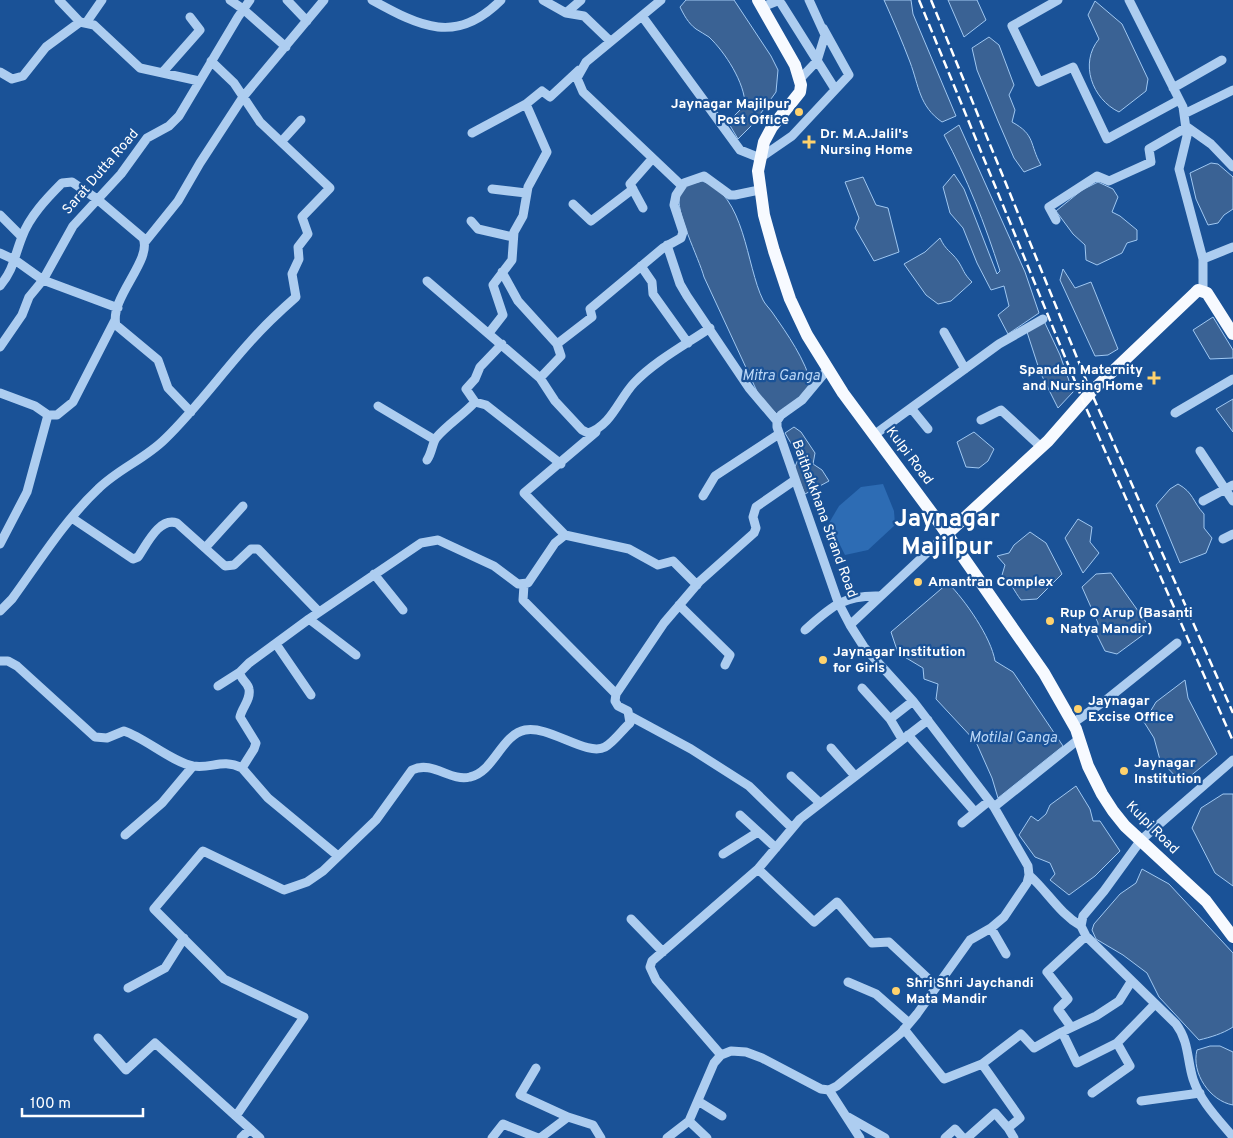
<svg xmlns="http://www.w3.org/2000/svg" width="1233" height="1138" font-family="Overpass,sans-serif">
<rect width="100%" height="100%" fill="#1a5297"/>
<path fill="#2d6cb4" d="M883 484 894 511 895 525 868 550 845 555 829 523 839 506 861 487Z"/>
<path fill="#3a6294" stroke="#a0c8f2" d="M686 0H734L771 56 778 70 776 92 753 124 738 139 728 122 745 105C745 83 725 52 709 37 705 34 700 32 696 29 688 23 684 15 680 7Z
M884 0H911L913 14 956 116 942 122C919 106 919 86 910 62 902 41 893 20 884 0Z
M948 0H977L986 20 964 37Z
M1095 1 1122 24 1148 79 1146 91 1119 112C1092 99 1079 63 1099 39L1088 15Z
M989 37 999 45 1014 85 1009 95 1015 110 1012 122C1036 135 1029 144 1041 165L1024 172 1014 158 998 121 977 70 972 48Z
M959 125 1025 272 1039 313 1008 334 998 315 1009 306 1004 286 991 290 977 263 963 228 950 213 943 187 954 174 964 189 997 274 1000 271C985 224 967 178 944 135Z
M1211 163 1218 164 1233 177V209L1224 215 1218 223 1208 225 1196 199 1190 173Z
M863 177 876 205 888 208 899 252 874 261 855 228 859 218 845 182Z
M702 181C745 193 746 266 763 300 765 304 769 308 772 312 788 335 805 359 812 386L799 401 777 414 761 400 704 277C699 258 674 210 680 195 681 192 684 188 686 185Z
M1098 182 1113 189 1118 197 1112 212 1120 216 1137 230V240L1127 243 1122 253 1097 265 1086 260 1085 245 1073 234 1056 211 1082 190Z
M940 238C946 251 951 251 958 261 964 270 963 273 972 282L951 301 938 304 926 295 904 264 925 252Z
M1063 269 1075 288 1091 282 1118 349 1108 355 1095 356 1060 280Z
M1213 317 1233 350V358L1210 359 1193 330Z
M1044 321 1060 355 1073 392 1058 408 1040 372 1027 332Z
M1233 399V432L1216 409Z
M794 427 801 432 815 453 813 464 822 470 829 481 805 494 794 469 799 457 785 433Z
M974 432 994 449 988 461 979 468 966 467 957 442Z
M1178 484C1194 493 1192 501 1204 514V528L1212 538 1206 553 1180 563 1156 505 1170 489Z
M1078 519 1092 527 1090 542 1099 553 1083 573 1065 538Z
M1030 532 1046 543 1062 574 1037 599 1021 600C1014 591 1011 582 1002 575L1005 565 997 556 1009 553 1014 545Z
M1111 573 1151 629 1117 654 1105 651 1097 635 1098 623 1082 587 1096 574Z
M948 583C965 600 991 637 995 661L1013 672 1063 746 998 798 992 778 976 742 936 699 938 684 924 679 923 668 898 653 891 632Z
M1185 680 1188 698 1217 754 1182 783 1160 760 1154 738 1144 722 1156 702Z
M1076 786 1090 809 1093 821H1100L1120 851 1095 876 1069 895 1050 880 1055 874 1050 863 1035 857 1019 835 1031 816 1038 821 1046 814 1050 805Z
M1223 794H1233V886L1215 873 1192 828 1201 808Z
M1142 869 1169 884 1233 953V1027C1222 1034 1211 1037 1199 1040L1159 997 1147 973 1123 955 1096 939 1092 930 1094 924 1120 894 1136 883Z
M1210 1046H1220L1233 1052V1105C1210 1101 1191 1073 1197 1050Z"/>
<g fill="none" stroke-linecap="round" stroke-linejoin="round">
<path stroke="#adcdf0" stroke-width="9" d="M59 0 80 22
M230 0 243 9 286 47
M287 0 307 21
M372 0C421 27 456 45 501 0
M543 0 566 13 584 16 610 41
M661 0 586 62 577 78 583 92 681 185
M779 0 835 89
M1058 0 1012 26 1039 82 1073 67 1107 139 1179 100
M1129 0 1183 107 1187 136 1179 169 1203 259V291
M762 7 780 0
M566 13 581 0
M642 16 740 150 760 158 792 136 849 75 823 28
M86 23 102 0
M0 72 12 79 23 76 46 47 80 22 94 25 140 68 199 81
M162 73 200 30 190 17
M800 79 817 61 825 35 809 0
M1173 88 1222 60
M1184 114 1233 90
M472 133 526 104
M281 142 301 120
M492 189 526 193
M573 204 591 221 633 189
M643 208 630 184 652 159
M0 215 22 237
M1056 220 1049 207 1097 176 1109 181 1151 162 1149 149 1187 127 1211 144 1233 167
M471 221 478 229 513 237
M145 242 178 201 200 163 243 97 324 0
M667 245 680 284 687 296 749 388 777 421
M0 253 15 260 43 280 118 308
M1203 259 1233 247
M641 266 652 282 653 294 688 343
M502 272 518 301 557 344
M427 281 540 378 555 401 582 430 588 433C611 426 619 399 634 383 655 361 685 345 710 328
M0 286C14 269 14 257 22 237 29 217 47 198 62 183L72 182 97 199 143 238C153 260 109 298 116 325L158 360 168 388 191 412
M944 332 965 369
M489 333 503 315 493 285 512 260 514 232 523 216 528 187 547 152 526 104 542 91 550 97 579 70
M0 347 22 315 29 297 43 280 73 226 121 174 147 138 169 126 179 116 238 17 250 0
M827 370 802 400 781 415 777 421V427L838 602 850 625
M540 378 561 356 557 344 592 317 590 309 663 248 681 238 683 232 674 205 676 195 684 183 704 176 730 195H735L759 190
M0 393 35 406 48 415H57L73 402 115 320
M475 402 486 405 561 464
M378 406 435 440
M911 408 928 429
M1175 413 1233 379
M981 420 1001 410 1041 447
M874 435 999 344 1043 319
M1200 451 1233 501
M427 460C432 453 432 444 436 438 448 424 462 416 475 402L466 389 475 379 480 367 502 344
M703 496 715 476 779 434
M1203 501 1233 485
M72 518 133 559 138 557C147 544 159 517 177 523L225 566 234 565 251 549H258L319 612
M565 535 524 493 596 432
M1223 539 1233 534
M0 544 27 492 48 415
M205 548 243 506
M374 574 403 610
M524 585 523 600 616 694
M679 605 730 655 725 665
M0 611 12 599C39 562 64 521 98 489 118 469 145 459 165 439 196 409 221 374 250 342 264 326 280 311 296 297L292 274 299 259 298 247 308 234 302 217 330 188 260 122 234 83 211 61
M309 619 356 655
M805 630C831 607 843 595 879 596
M276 644 311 695
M0 661H8L17 666 95 737 107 738 124 731C145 738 172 762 193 766 212 769 222 758 242 768L254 749 256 743 240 717C242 707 251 700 249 689 248 682 240 680 240 672L249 663 309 619 421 543 438 540 494 566 518 584 528 583 555 543 565 535 629 549 658 565 673 561 697 585
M218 686 240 672
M862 688 890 719 902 739
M630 716 691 749 749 786 792 828
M890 719 913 701
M1073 723 1106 700 1177 643
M908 735 975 812
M831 748 855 776
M1233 760 1141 840 1104 891 1083 916 1081 926 1086 936 1176 1024C1189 1041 1187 1060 1193 1079 1200 1101 1219 1120 1233 1137
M242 768 268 798 338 856
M791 776 820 803
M994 807 1079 739
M740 815 776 848
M962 823 989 801
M125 835 162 803 193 766
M723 854 758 832
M758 869 814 922 837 902 872 943 889 942 936 986
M1029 875C1048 892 1059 913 1081 926
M631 919 663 952
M991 928 1006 954
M848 982 876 994 909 1023
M128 988 165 968 184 938
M1071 1027 1058 1009 1068 999 1047 972 1086 936
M904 1029 944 1079 982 1064
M1062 1032 1077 1063 1117 1043 1154 1005
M98 1038 126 1070 155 1043 260 1138
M721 1055 656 980 650 967 652 961 758 869 800 819 928 720
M536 1068 520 1095 568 1117
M829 1090 860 1138
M1092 1093 1130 1066 1117 1043
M698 1101 722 1116
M1141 1101 1200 1093
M236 1116 304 1017 224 979 154 909 203 851 284 890 307 882 323 871 376 820 412 770C433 760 450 782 470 777 494 772 501 735 525 730 549 725 587 757 605 747 614 742 622 730 630 723L628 711 618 706 615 701 616 694 664 623 699 582 754 533 756 528 753 517 756 507 795 480
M848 1117 885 1138
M689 1121 707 1138
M1008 1128 1014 1138
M241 1138 250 1129
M492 1138 503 1124 538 1138
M540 1138 568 1117 593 1125 601 1138
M667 1138 689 1121 714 1063 721 1055 731 1051 746 1052 762 1058 821 1089 829 1090 837 1086 901 1033 917 1014 970 940 991 928 1004 917 1027 883 1029 875 1028 866 994 807 913 701 864 647 850 625 947 534
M945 1138 955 1129 963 1138
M967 1138 995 1113 1008 1128 1020 1118 982 1064 1021 1034 1034 1048 1062 1032 1096 1016 1119 1001 1131 982"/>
<path stroke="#f7faff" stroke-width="12" d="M758 0 795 65 801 85 800 92 772 127 764 142 758 171 764 215 774 251 790 299 807 335 843 393 940 524 1044 673 1076 729 1088 766 1102 794 1113 811 1125 826 1206 901 1233 937
M947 534 1048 441 1091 392 1195 293 1198 290 1207 293 1233 334"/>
<path stroke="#fff" stroke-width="2.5" stroke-dasharray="9 4" stroke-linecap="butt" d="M919 0 1083 401 1233 741
M931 0 1091 392 1233 713"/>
</g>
<g fill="#ffd26d" stroke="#1a5297" stroke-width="2">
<circle cx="799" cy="112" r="5"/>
<path d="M806.5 134.5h5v5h5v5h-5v5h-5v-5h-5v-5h5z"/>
<path d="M1151.5 370.5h5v5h5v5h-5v5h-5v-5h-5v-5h5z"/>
<circle cx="918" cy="582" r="5"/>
<circle cx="1050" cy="621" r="5"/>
<circle cx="823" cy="660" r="5"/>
<circle cx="1078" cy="709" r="5"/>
<circle cx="1124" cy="771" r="5"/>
<circle cx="896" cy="991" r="5"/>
</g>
<g text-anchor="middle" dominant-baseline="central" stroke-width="4.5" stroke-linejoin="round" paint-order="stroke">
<g font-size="14" font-weight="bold" fill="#fff" stroke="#1a5297" text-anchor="start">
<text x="789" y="104" text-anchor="end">Jaynagar Majilpur<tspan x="789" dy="16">Post Office</tspan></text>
<text x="820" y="134">Dr. M.A.Jalil's<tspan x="820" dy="16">Nursing Home</tspan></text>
<text x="1143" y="370" text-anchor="end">Spandan Maternity<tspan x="1143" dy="16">and Nursing Home</tspan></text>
<text x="928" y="582">Amantran Complex</text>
<text x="1060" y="613">Rup O Arup (Basanti<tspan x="1060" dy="16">Natya Mandir)</tspan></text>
<text x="833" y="652">Jaynagar Institution<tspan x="833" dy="16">for Girls</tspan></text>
<text x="1088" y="701">Jaynagar<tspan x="1088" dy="16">Excise Office</tspan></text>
<text x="1134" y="763">Jaynagar<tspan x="1134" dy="16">Institution</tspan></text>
<text x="906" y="983">Shri Shri Jaychandi<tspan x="906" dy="16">Mata Mandir</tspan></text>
</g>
<g font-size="14" fill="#fff" stroke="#1a5297">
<text transform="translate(101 172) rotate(-49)">Sarat Dutta Road</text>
<text transform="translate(909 456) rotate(53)">Kulpi Road</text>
<text transform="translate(824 519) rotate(70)">Baithakkhana Strand Road</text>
<text transform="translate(1152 828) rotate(45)">Kulpi Road</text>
</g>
<g font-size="15" font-style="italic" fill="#bad7f7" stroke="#1a5297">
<text x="781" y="376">Mitra Ganga</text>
<text x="1013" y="738">Motilal Ganga</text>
</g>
<g font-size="24" font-weight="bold" fill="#fff" stroke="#1a5297">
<text x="947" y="520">Jaynagar<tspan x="947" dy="28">Majilpur</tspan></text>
</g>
</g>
<path d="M22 1108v8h121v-8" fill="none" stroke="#ffffff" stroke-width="2.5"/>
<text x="30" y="1108" font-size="15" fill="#ffffff" stroke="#1a5297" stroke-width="4" paint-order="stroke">100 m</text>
</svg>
